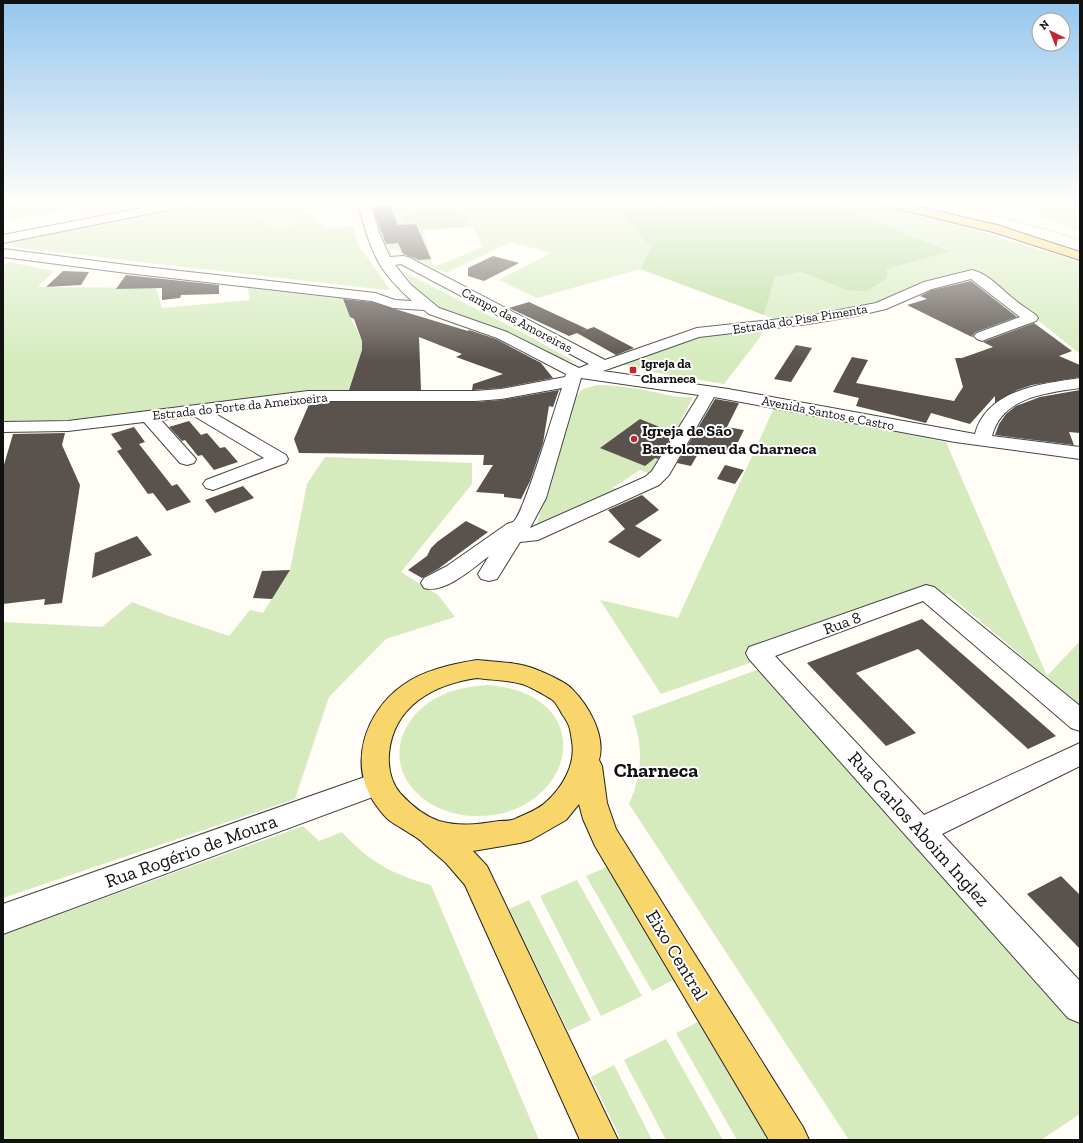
<svg xmlns="http://www.w3.org/2000/svg" width="1083" height="1143" font-family="'Zilla Slab',serif">
<rect width="100%" height="100%" fill="#fffdf5"/>
<path fill="#d5ebbd" fill-rule="evenodd" d="M26 201H100L92 206 3 221V208Z
M226 201H293L326 228 354 226 359 246 390 289 386 290 19 248 11 246C14 237 33 235 41 236Z
M368 201H709L708 210 688 213 663 205 622 212 651 248 640 269 537 298 499 280 551 253 511 242 446 273 383 244ZM473 227 482 247 434 267 423 231Z
M824 201H853L874 205 969 228 1080 262V354L980 274 961 271 952 277 920 285 874 303 844 312 779 321 764 315 775 277 801 272 846 290 887 269 949 250Z
M934 201H945L1080 238V242L1052 232Z
M952 201H1073L1080 203V212L976 207Z
M1042 212 1080 214V231L1038 216V213Z
M9 262 54 271 38 287 156 288 162 308 250 300 248 288 342 299 362 341V350L348 392 96 419 3 421V266Z
M404 272 527 335 577 363 560 358 525 341 439 307 412 285Z
M762 329 761 336 724 384 652 372 621 364 696 337Z
M597 385C617 385 640 389 659 393 671 396 680 398 693 397L681 420 688 424 651 474 640 470 612 488 622 489 538 525 537 523 574 398 583 389Z
M774 408 946 442 1047 676 1080 641V705L948 594 661 694 600 600 678 618Z
M325 457 472 463V484L401 572 438 595 455 617 386 639 329 697 295 799 3 898V622L102 627 132 602 166 615 229 636 250 610 263 613 290 570 307 484Z
M762 668 1080 1020V1114L1041 1140H849L629 804C642 775 644 746 632 716Z
M489 685C611 697 569 829 462 815 446 812 428 805 417 793 385 762 400 718 436 698 453 689 470 686 489 685Z
M303 826 319 841 342 832C368 861 393 875 431 885L539 1140H3V935Z
M607 867 673 980 652 991 586 876Z
M577 880 642 996 601 1016 540 896Z
M529 900 591 1020 568 1031 509 909Z
M698 1022 768 1140H737L676 1033Z
M666 1039 723 1140H666L624 1060Z
M614 1065 652 1140H621L591 1077Z"/>
<path fill="#b9dc9c" d="M709 201H824L950 251 887 269V278L867 291 846 290 801 272 775 277 764 315 640 269 651 248 622 212 663 205 688 213 707 210Z
M443 209 468 218 465 227 420 229 415 223 403 224 401 217Z"/>
<path fill="#e6f2cf" d="M326 201H352L355 211 329 213Z
M280 207 301 224 274 230 253 212Z"/>
<path fill="#5a524d" d="M390 205 398 225 416 224 431 259 419 260 403 254 398 243 386 244 372 207Z
M493 256 519 263 484 281 468 276V268Z
M63 271 89 272 81 285 46 287Z
M126 275 219 285V294L181 295 180 298 162 300V288L116 289Z
M971 281 1017 317 976 332 972 336 974 338 907 305 927 299 920 296 932 290Z
M343 299 372 302 468 331 469 330 496 339 541 363 553 378 501 388 472 390 473 384 503 374 456 357 462 354 419 337 421 390H349L362 350V341L354 319 350 317Z
M529 302 587 329 582 331 594 327 634 348 616 355 577 333 569 336 509 308Z
M1034 323 1072 351 1059 356 1080 365V377L1032 385 1017 390 995 403V396L970 424 931 413 926 423 856 406 859 398 833 392 852 357 868 360 856 383 954 401 963 387 955 358H962L993 347 983 342Z
M796 345 812 348 791 382 774 379Z
M559 390 553 407 549 406 543 443 530 481 521 499 504 497V494L476 492 493 465H483L484 455 299 453 294 439 310 402H475L501 400Z
M1080 390V433L1069 432 1074 445 995 435 999 424 1006 414 1016 406 1040 397Z
M715 399 739 403 727 427 744 430 733 452 703 445 691 466 677 463Z
M640 419 674 433 658 459 655 458 645 466 600 448Z
M189 421 201 435 207 433 220 448 225 447 238 462 214 470 202 455 198 456 185 440 182 441 169 427Z
M134 427 145 442 139 444 172 486 177 484 191 502 167 511 153 493 148 494 117 451 122 449 111 434Z
M65 433 62 445 80 485 62 603 44 605 45 599 3 604V468L13 434Z
M725 465 744 470 735 484 717 479Z
M243 486 254 498 215 513 205 500Z
M642 495 659 510 635 526 662 540 639 558 608 542 625 529 608 510Z
M466 521 488 532 438 569 422 578 408 570 427 556 431 548 437 542Z
M137 536 152 555 92 578 95 553Z
M290 570 272 599 253 598 262 571Z
M922 619 1056 736 1028 749 918 649 856 673 916 733 886 746 807 663Z
M1061 876 1080 895V949L1027 894Z"/>
<g fill="none" stroke-linecap="round" stroke-linejoin="round">
<g stroke="#444" stroke-width="2">
<path id="minor" d="M3 201H18L16 203 3 208Z
M178 201H204L198 204 3 243V235Z
M357 201H369L380 235 390 257 403 256 408 257 605 360 697 328 808 316 876 303 924 282 972 270C989 274 1002 290 1015 300 1022 306 1029 310 1036 315L1038 318 1036 321 987 339 982 341 977 339 974 336 977 333 1020 317 971 279 932 289 886 309 856 316 808 324 699 337 603 371 728 389 975 434C987 389 1041 384 1080 378V388C1046 393 1002 397 992 436L1080 447V459L955 442 714 397 669 475 659 485 538 540 520 542 497 579 489 581 481 579 478 574 489 556C473 568 445 594 424 588L421 583 424 578 447 566 507 524C509 523 511 523 513 522 524 515 555 407 562 388L501 399 475 401H308L214 413 286 455 288 459 286 463 213 490 206 488 203 484 206 480 264 458 194 416 161 420 196 459 194 463 187 465 180 463 144 422 68 431 3 432V422L68 421 308 391H475L501 389 565 377 566 374 497 338 429 314 424 310 393 308 372 301 127 273 3 257V249L127 265 375 293 395 300 412 301C400 290 387 277 379 263 369 245 363 222 357 201ZM401 264 589 364 579 368 507 332 439 308 411 285 395 265ZM581 378 699 395 652 471 645 477 530 528 546 498Z
M926 585 934 587 1080 706V731L1071 728 923 601 775 656 924 815 1080 743V766L942 834 1080 981V1023L1068 1018 749 659 746 653 749 647Z
M379 772 389 775 393 783 389 791 3 934V904Z"/>
</g>
<g stroke="#222" stroke-width="2">
<path id="major" d="M872 201H894L997 225 1080 252V260L993 232 874 203Z
M477 660C496 662 517 662 535 669 543 672 566 682 572 689 589 706 606 736 599 760L602 766 607 803 616 829 803 1127 809 1140H769L595 846 583 819 579 804 566 820 531 840 520 843 473 851 487 866 618 1140H580L465 885 446 863 423 843C421 839 397 826 390 821 385 817 380 811 376 805 347 765 365 712 403 685 424 670 452 664 477 660ZM477 678C491 680 508 680 522 684 529 686 549 697 554 701 557 705 560 710 562 714 570 725 570 728 572 741 576 764 563 787 546 802 539 809 526 814 517 818 512 821 505 821 499 821 479 824 460 827 439 821 424 816 411 805 400 793 391 782 388 768 389 754 393 706 434 684 477 678Z"/>
</g>
<use href="#minor" fill="#fff" fill-rule="evenodd"/>
<use href="#major" fill="#f9d66b" fill-rule="evenodd"/>
</g>
<linearGradient id="sky" x2="0" y2="1"><stop stop-color="#95c6ee"/><stop offset="0.56" stop-color="#fffefa"/><stop offset="1" stop-color="#fffefa" stop-opacity="0"/></linearGradient>
<rect width="1083" height="361" fill="url(#sky)"/>
<g fill="#c4262e" stroke="#fff" stroke-width="1.5">
<rect x="629" y="366" width="8" height="8" rx="2"/>
<circle cx="634" cy="439" r="4"/>
</g>
<g text-anchor="middle" dominant-baseline="central" stroke-width="4" stroke-linejoin="round" paint-order="stroke">
<g font-size="13" fill="#111" stroke="#fff">
<text transform="translate(800 319) rotate(-9)">Estrada do Pisa Pimenta</text>
<text transform="translate(517 320) rotate(28)">Campo das Amoreiras</text>
<text transform="translate(240 406) rotate(-6)">Estrada do Forte da Ameixoeira</text>
<text transform="translate(828 413) rotate(11)">Avenida Santos e Castro</text>
</g>
<g font-size="13" font-weight="bold" fill="#111" stroke="#fff" text-anchor="start">
<text x="641" y="363">Igreja da<tspan x="641" dy="15">Charneca</tspan></text>
</g>
<g font-size="16" font-weight="bold" fill="#111" stroke="#fff" text-anchor="start">
<text x="642" y="430">Igreja de São<tspan x="642" dy="18">Bartolomeu da Charneca</tspan></text>
</g>
<g font-size="16" fill="#111" stroke="#fff">
<text transform="translate(842 623) rotate(-20)">Rua 8</text>
</g>
<g font-size="19" fill="#111" stroke="#fff">
<text transform="translate(919 829) rotate(48)">Rua Carlos Aboim Inglez</text>
<text transform="translate(191 851) rotate(-20)">Rua Rogério de Moura</text>
<text transform="translate(677 955) rotate(59)">Eixo Central</text>
</g>
<g font-size="20" font-weight="bold" fill="#111" stroke="#fff">
<text x="656" y="770">Charneca</text>
</g>
</g>
<rect width="1083" height="1143" fill="none" stroke="#111111" stroke-width="8"/>
<g transform="translate(1051 32) rotate(317)"><circle r="19" fill="#ffffff" stroke="#a0a0a0"/>
<path d="M0-3L7 15L0 10L-7 15Z" fill="#c4262e"/>
<text y="-6" font-size="11" font-weight="bold" text-anchor="middle" fill="#111111">N</text>
</g>
</svg>
